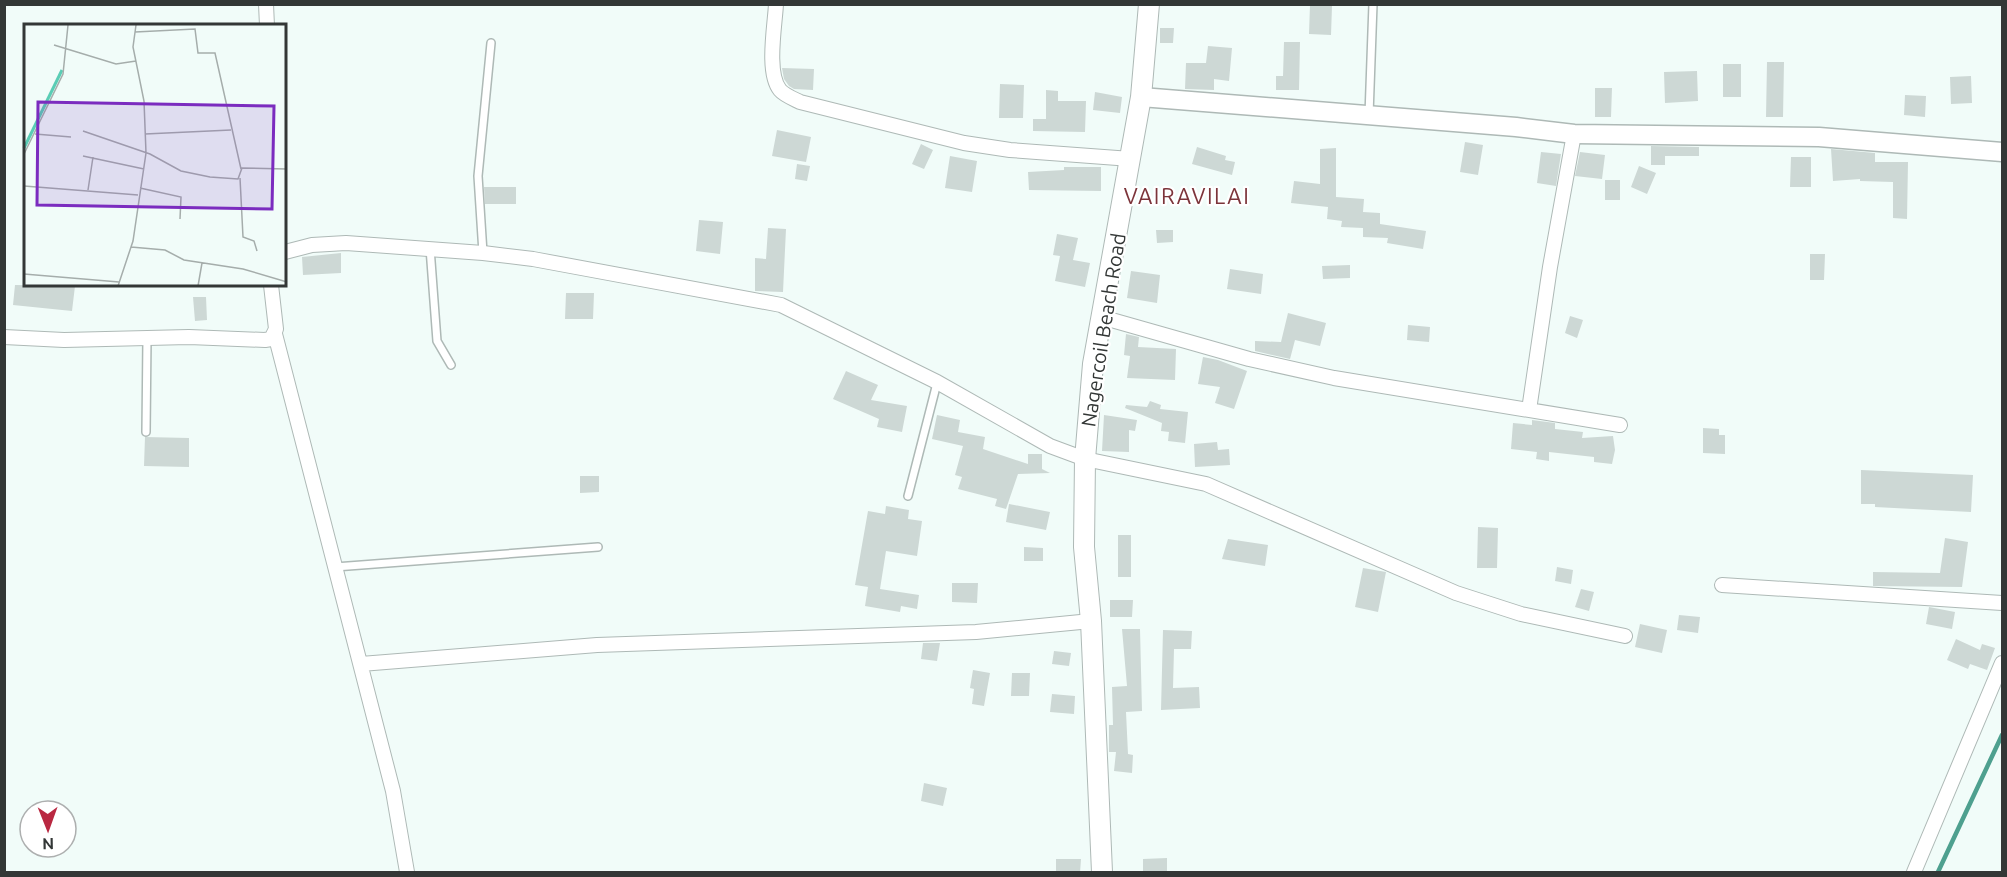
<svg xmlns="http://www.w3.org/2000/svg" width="2007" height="877" font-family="Ubuntu,sans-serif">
<rect width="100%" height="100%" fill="#f1fcf9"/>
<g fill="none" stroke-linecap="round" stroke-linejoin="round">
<path stroke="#4ea08f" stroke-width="4.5" d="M1938 872 2002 735"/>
</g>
<path fill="#cdd8d5" d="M1310 5 1332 6 1331 35 1309 34Z
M1160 28H1174L1173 43H1160Z
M1284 42H1300L1299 90H1276V76H1283Z
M1208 46 1232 48 1229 81 1214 79V90L1185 89 1186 63H1206Z
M1767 62H1784L1783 117H1766Z
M1723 64H1741V97H1723Z
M782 68 814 69 813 90 794 89 789 86 784 79Z
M1697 71 1698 101 1665 103 1664 72Z
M1971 76 1972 103 1951 104 1950 77Z
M1000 84 1024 85 1023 118H999Z
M1595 88H1612L1611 117H1595Z
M1046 90 1058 91V101H1086L1085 132 1033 131V119H1046Z
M1095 92 1122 97 1120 113 1093 110Z
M1905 95 1926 96 1925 117 1904 115Z
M777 130 811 137 806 162 772 156Z
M1465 142 1483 145 1478 175 1460 172Z
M921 144 933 150 924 169 912 164Z
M1651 146 1699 147V156H1665V165H1651Z
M1197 147 1226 156 1225 160 1235 162 1232 175 1192 164Z
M1336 148V197L1364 199 1363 212 1380 213V224L1426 231 1423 249 1387 243 1388 238 1363 237V228L1341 227 1342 221 1327 219 1328 207 1291 203 1294 181 1320 184V149Z
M1831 149 1875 153V162H1908L1907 219 1893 218V182L1860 181V179L1833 181Z
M1541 152 1561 154 1556 186 1537 183Z
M1580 152 1605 155 1602 179 1575 176Z
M950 156 977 161 972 192 945 188Z
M1791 157H1811V187H1790Z
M797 164 810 166 807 181 795 179Z
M1639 166 1656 173 1647 194 1631 187Z
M1064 167H1101V191L1029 190 1028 172 1064 170Z
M1605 180H1620V200H1605Z
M484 187H516V204H485Z
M699 220 723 222 720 254 696 251Z
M768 228 786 229 783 292 755 291V258L766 259Z
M1156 230H1173V242L1157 243Z
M1057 234 1078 238 1073 260 1090 263 1085 287 1055 281 1060 256 1053 255Z
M341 253V273L303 275 302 257Z
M1810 254H1825L1824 280H1810Z
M1350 265V278L1323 279 1322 266Z
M1230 269 1263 274 1261 294 1227 289Z
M1131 271 1160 275 1157 303 1127 298Z
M15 285 75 286 72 311 13 305Z
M566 293H594L593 319H565Z
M193 297H206L207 320 195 321Z
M1288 313 1326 323 1320 346 1295 340 1290 359 1255 351V341L1281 342Z
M1570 316 1583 320 1577 338 1565 333Z
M1408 325 1430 327 1429 342 1407 340Z
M1126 334 1139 337 1138 347 1176 349 1175 380 1127 378 1130 356 1124 355Z
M1203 357 1218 360 1247 371 1234 409 1215 403 1220 387 1198 384Z
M846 371 878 385 871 400 907 406 902 432 877 427 879 419 833 399Z
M1150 401 1161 405 1160 409 1188 412 1185 443 1168 441 1169 432 1161 431 1162 423 1125 408 1126 405 1147 407Z
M937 415 960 420 958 432 985 437 983 449 1028 464V454H1042V469L1050 473 1018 474 1006 509 995 506 997 499 958 489 962 477 955 475 963 446 932 439Z
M1104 415 1137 420 1135 431 1129 430V452L1102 451Z
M1532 420 1555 423V429L1583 432 1582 438 1613 436 1615 450 1612 464 1594 462V457L1549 452V461L1536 459 1537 452 1511 449 1513 423 1532 425Z
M1703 428 1719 429V435H1725V454L1703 453Z
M145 437 189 438V467L144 466Z
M1217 442 1218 450 1229 449 1230 465 1195 467 1194 444Z
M1861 470 1973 475 1971 512 1875 507V504H1861Z
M580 476H599V492L580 493Z
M1009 504 1050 512 1046 530 1006 522Z
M886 506 909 510 908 519 922 521 917 556 886 551 880 589 919 595 917 609 901 606 900 612 865 606 868 587 855 585 868 511 885 514Z
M1478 527 1498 528 1497 568H1477Z
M1118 535H1131V577H1118Z
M1945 538 1968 542 1962 587 1873 586V572L1940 573Z
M1228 539 1268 545 1265 566 1222 559Z
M1024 547 1043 548V561H1024Z
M1557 567 1573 570 1571 584 1555 581Z
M1363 568 1386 572 1378 612 1355 607Z
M952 583H978L977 603 952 602Z
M1581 589 1594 592 1589 611 1575 607Z
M1110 600H1133L1132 617H1110Z
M1929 607 1955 612 1952 629 1926 624Z
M1679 615 1700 617 1698 633 1677 630Z
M1640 624 1667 630 1662 653 1635 647Z
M1122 629H1140L1142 711 1126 712 1128 754 1133 755 1132 773 1114 771 1116 752H1109V725H1113L1112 687 1127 686Z
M1163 630 1192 631 1191 649H1174L1173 688 1199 687 1200 708 1161 710Z
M1956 639 1980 650 1982 644 1995 648 1987 670 1970 664 1968 669 1947 660Z
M923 643H940L937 661 921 659Z
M1054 651 1071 653 1069 666 1052 664Z
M973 670 990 673 984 706 972 704 974 689 970 688Z
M1012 673H1030L1029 696H1011Z
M1052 694 1075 696 1074 714 1050 712Z
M924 783 947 788 943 806 921 801Z
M1167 858V873H1143V859Z
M1056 859H1081L1080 873H1056Z"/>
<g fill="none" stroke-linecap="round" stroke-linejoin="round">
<g stroke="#aeb9b6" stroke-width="10">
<path id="service" d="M1369 115 1373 4
M430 248 437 341 451 365
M483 253 478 176 491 43
M146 432 147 338
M908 496 937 383
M335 567 598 547"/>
</g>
<g stroke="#aeb9b6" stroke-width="16">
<path id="minor" d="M266 4 267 26
M776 4C775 25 766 73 780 90 784 95 794 99 800 102L964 143 1010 150 1131 159
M285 252 312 245 346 243 483 253 533 259 781 305 937 382 1050 446 1085 459 1206 484 1456 593 1521 614 1625 636
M1101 317 1249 359 1334 378 1620 425
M275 334 393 791 407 872
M4 337 64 340 189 337 265 340 271 339 276 329 271 285
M1529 410 1550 267 1574 134
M1722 585 2002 603
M361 664 597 645 976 632 1091 621
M1914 872 2002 663"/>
</g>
<g stroke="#aeb9b6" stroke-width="21">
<path id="tertiary" d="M1141 97 1516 127 1574 134 1819 137 2002 152"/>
</g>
<g stroke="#aeb9b6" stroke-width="22">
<path id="secondary" d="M1102 872 1091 621 1084 547 1085 459 1093 364 1141 97 1149 4"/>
</g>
<use href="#service" stroke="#fff" stroke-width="7"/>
<use href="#minor" stroke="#fff" stroke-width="14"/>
<use href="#tertiary" stroke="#fff" stroke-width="18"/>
<use href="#secondary" stroke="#fff" stroke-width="20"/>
</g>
<g text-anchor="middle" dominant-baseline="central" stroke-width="4.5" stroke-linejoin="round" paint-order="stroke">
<g font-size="20" fill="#333736" stroke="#fff">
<text transform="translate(1103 330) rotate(-81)">Nagercoil Beach Road</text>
</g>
<g font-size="22" letter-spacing="1.5" fill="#7c343a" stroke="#fff">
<text x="1187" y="195">VAIRAVILAI</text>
</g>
</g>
<g transform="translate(24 24)">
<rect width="262" height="262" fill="#f1fcf9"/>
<path fill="none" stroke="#5acdb5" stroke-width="3" d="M0 124 38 46"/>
<path fill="none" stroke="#a5adab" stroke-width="1.5" d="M111 8 171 5 174 29H191L217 145M30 21 92 40 112 37M59 107 126 130 157 147 186 153 214 155 218 144 263 145M11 110 47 113M121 110 207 106M0 130 39 50 44 1M59 132 120 145M216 154 219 213 230 217 233 227M0 162 114 171M116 164 157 173 156 195M64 166 69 133M107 223 141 226 160 236 219 245 263 258M0 250 95 258M94 262 109 217 122 129 120 77 109 23 112 1M174 262 178 239"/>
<path fill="#7b2cbf" fill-opacity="0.15" stroke="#7b2cbf" stroke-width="3" d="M14 78 250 82 248 185 13 181Z"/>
<rect width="262" height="262" fill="none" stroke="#333736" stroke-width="3"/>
</g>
<rect width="2007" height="877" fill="none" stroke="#333736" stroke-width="12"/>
<g transform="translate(48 829) rotate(179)"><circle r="28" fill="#ffffff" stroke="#adafaf" stroke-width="1.5"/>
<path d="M0-4.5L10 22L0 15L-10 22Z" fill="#b92841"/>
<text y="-9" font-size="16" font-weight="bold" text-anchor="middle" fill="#333736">N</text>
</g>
</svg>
